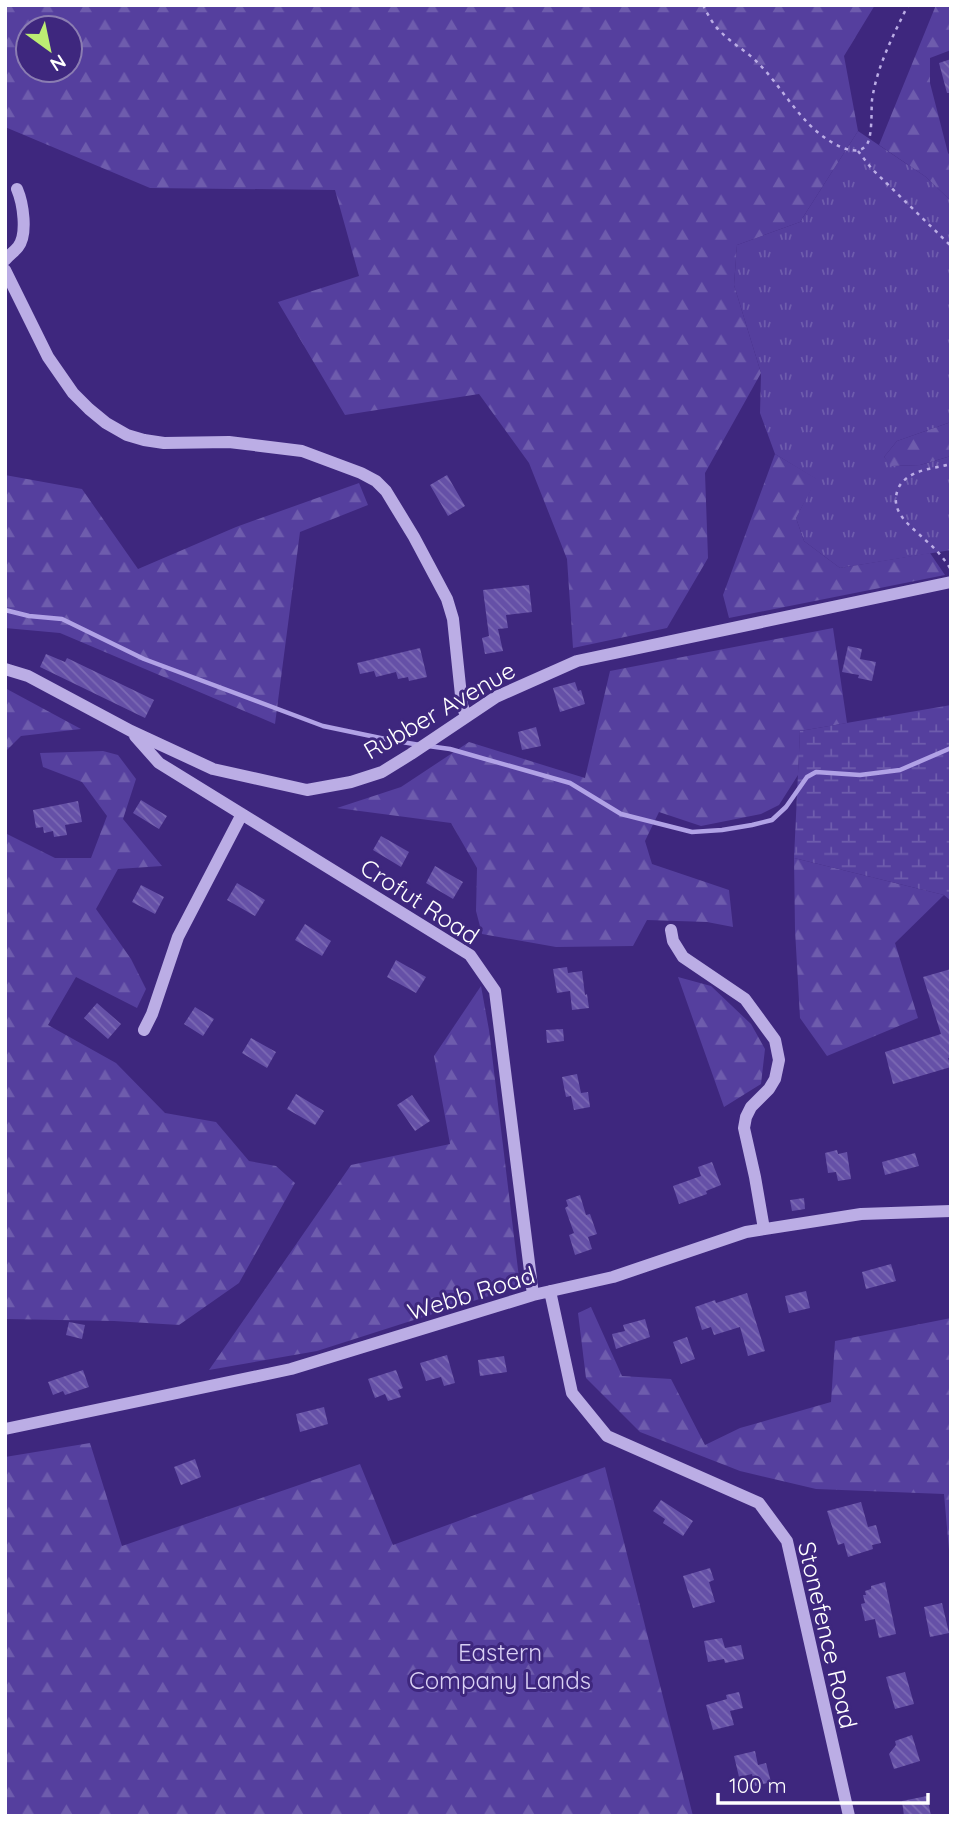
<svg xmlns="http://www.w3.org/2000/svg" width="956" height="1821" font-family="Quicksand,sans-serif">
<defs>
<pattern id="grass-tufts" width="24" height="20" patternUnits="userSpaceOnUse" patternTransform="scale(1.75)"><rect width="24" height="20" fill="#553f9e"/><path d="M3 7l-1-3M5 7V3M7 7l1-3M15 17l-1-3M17 17v-4M19 17l1-3" fill="none" stroke="#6e5cad"/></pattern>
<pattern id="forest-firs" width="22" height="20" patternUnits="userSpaceOnUse" patternTransform="scale(1.75)"><rect width="22" height="20" fill="#553f9e"/><path d="M5 1l3.5 6h-7zM16 11l3.5 6h-7z" fill="#6e5cad"/></pattern>
<pattern id="wetland-marsh" width="20" height="14" patternUnits="userSpaceOnUse" patternTransform="scale(1.75)"><rect width="20" height="14" fill="#553f9e"/><path d="M1 5h8M5 5V1M11 12h8M15 12V8" fill="none" stroke="#6e5cad"/></pattern>
<pattern id="building-back-hatch" width="6" height="6" patternUnits="userSpaceOnUse" patternTransform="scale(1.75)"><rect width="6" height="6" fill="#6550a7"/><path d="M-1 5l2 2M0 0l6 6M5-1l2 2" fill="none" stroke="#7c6ab4"/></pattern>
</defs>
<rect width="100%" height="100%" fill="#3e277e"/>
<path fill="url(#grass-tufts)" d="M858 131 926 177 951 201V422L897 441 884 457 892 466 920 465 951 456V550L840 568 804 541 796 518 816 479 775 454 760 413 761 373 734 285 737 245 800 222Z"/>
<path fill="url(#forest-firs)" fill-rule="evenodd" d="M5 5H875L844 56 858 131 800 222 737 245 734 285 761 373 705 473 708 558 667 628 573 648 567 559 529 463 479 394 345 415 278 302 359 276 335 190 150 188 5 127ZM70 28V70H28V28Z
M936 5H951V50L930 58V83L948 153 951 157V201L926 177 879 145Z
M951 422V456L920 465 891 466 884 457 897 441Z
M775 454 817 479 796 518 804 541 840 568 930 553 945 575 729 618 723 595Z
M5 475 82 489 138 569 236 527 359 483 368 505 300 532 275 724 60 633 5 628Z
M833 628 847 723 800 731 798 775 779 805 761 814 701 826 659 812 645 841 652 864 729 890 733 927 707 922 647 920 633 946 556 947 482 934 476 911 477 868 451 823 337 808 401 787 469 742 585 778 610 671Z
M5 688 81 729 21 736 5 752Z
M103 751 118 755 136 779 123 819 162 866 118 869 96 909 131 959 146 989 137 1008 76 977 48 1025 116 1063 165 1113 216 1122 249 1161 276 1166 295 1183 239 1283 179 1325 114 1321 5 1319V833L55 858H91L107 816 82 782 43 767 40 753Z
M794 858 944 895 895 943 918 1018 827 1056 800 1018 795 930Z
M678 977 711 986 751 1024 765 1049 761 1084 724 1107Z
M481 986 489 1030 520 1286 317 1351 209 1370 351 1165 450 1144 434 1056Z
M591 1307 622 1376 671 1379 705 1445 740 1428 831 1402 835 1341 951 1318V1550H949L944 1494 816 1489 740 1471 640 1432 586 1378 578 1313Z
M90 1443 122 1546 360 1464 393 1545 605 1467 693 1816H5V1457Z"/>
<path fill="url(#wetland-marsh)" d="M951 705V901L944 895 794 858 800 731Z"/>
<g fill="none" stroke-linecap="round" stroke-linejoin="round">
<path stroke="#b1a2e6" stroke-width="4.5" d="M5 610 29 616 62 619 144 659 323 726 390 740 420 745
M428 746 450 749 570 783 621 814 692 832 722 830 752 825 772 820 786 807 807 777 816 772 860 775 900 770 951 748"/>
</g>
<path fill="url(#building-back-hatch)" d="M951 59V93H947L939 63Z
M447 475 465 506 448 516 430 485Z
M529 585 532 612 506 615 508 628 498 629 503 651 485 654 482 638 489 636 483 590Z
M848 646 862 649 860 659 876 662 872 681 858 678 859 675 842 672Z
M420 648 427 677 409 681 408 677 398 679 396 672 376 677 374 671 360 674 357 663Z
M46 654 65 662 67 658 154 700 145 718 40 667Z
M575 682 578 691 581 690 585 704 560 712 553 688Z
M536 727 541 746 522 750 518 732Z
M141 800 167 816 159 829 133 813Z
M78 801 82 822 65 825 67 835 54 837 53 831 44 833 43 827 36 828 33 810Z
M381 836 409 852 401 867 373 850Z
M435 866 463 882 453 899 426 883Z
M237 883 265 900 255 916 227 900Z
M141 885 164 897 155 914 132 902Z
M305 924 331 941 322 956 295 940Z
M396 960 426 977 416 993 387 977Z
M567 967 568 973 582 971 585 995 587 994 589 1008 572 1010 570 991 557 993 553 969Z
M951 969V1058H948L951 1067 893 1084 885 1052 941 1034 923 977Z
M97 1003 121 1024 108 1039 84 1018Z
M195 1007 214 1019 203 1036 184 1024Z
M563 1029 564 1041 547 1043 546 1030Z
M251 1038 276 1052 267 1068 242 1053Z
M577 1074 581 1093 588 1092 590 1107 574 1110 571 1096 566 1097 562 1077Z
M296 1094 324 1111 315 1125 287 1109Z
M412 1095 430 1121 415 1131 397 1105Z
M837 1150 838 1154 847 1152 851 1179 838 1181 836 1172 828 1173 825 1153Z
M915 1153 919 1166 885 1175 882 1162Z
M712 1162 721 1185 706 1191 707 1194 679 1204 673 1186 701 1176 698 1167Z
M580 1195 586 1215 590 1214 597 1234 588 1237 592 1249 575 1255 569 1235 574 1233 565 1208 568 1206 566 1200Z
M804 1198 805 1209 792 1211 790 1200Z
M891 1264 896 1281 866 1289 862 1272Z
M806 1291 810 1308 789 1313 785 1296Z
M747 1293 765 1351 748 1356 740 1327 714 1335 711 1327 702 1330 695 1307 715 1300 716 1303Z
M645 1319 650 1337 616 1349 612 1334 625 1331 623 1325Z
M69 1322 85 1325 82 1339 66 1335Z
M687 1337 695 1359 681 1364 673 1342Z
M447 1355 455 1383 444 1386 441 1377 426 1381 420 1363Z
M504 1356 507 1372 480 1376 478 1360Z
M83 1370 89 1387 65 1395 63 1391 53 1395 48 1382Z
M396 1370 403 1388 398 1390 401 1397 388 1401 385 1394 375 1398 368 1379Z
M324 1407 328 1424 300 1432 296 1414Z
M195 1459 201 1477 181 1485 174 1467Z
M661 1500 693 1521 683 1536 663 1523 665 1519 653 1511Z
M861 1502 868 1527 876 1525 881 1543 872 1545 873 1549 848 1557 844 1543 838 1545 827 1511Z
M710 1568 714 1580 709 1582 715 1602 693 1608 683 1576Z
M885 1582 896 1634 879 1638 875 1619 865 1621 861 1604 865 1603 863 1595H866L865 1591 871 1589V1586Z
M942 1603 949 1633 930 1637 924 1607Z
M722 1638 725 1648 741 1645 744 1659 725 1663 724 1659 708 1662 704 1641Z
M905 1672 914 1704 895 1709 886 1677Z
M739 1692 743 1708 730 1711 734 1725 713 1730 706 1705 727 1699 726 1695Z
M912 1735 920 1761 894 1769 889 1754 896 1745 895 1741Z
M755 1751 758 1765 766 1763 771 1782 755 1786 752 1774 739 1777 734 1756Z
M927 1796 931 1816H904L902 1801Z"/>
<g fill="none" stroke-linecap="round" stroke-linejoin="round">
<path stroke="#bbade5" stroke-width="2.5" stroke-dasharray="3.5 5" stroke-linecap="butt" d="M703 5C708 15 713 25 721 32 732 44 747 51 758 63 776 81 789 103 806 121 816 133 850 160 865 147 873 140 871 111 872 100 877 66 893 36 908 5
M858 151 872 169 951 246
M950 568C943 557 934 547 924 539 910 525 889 512 898 489 901 481 910 475 918 472 929 468 940 467 951 464"/>
<path stroke="#bbade5" stroke-width="12" d="M5 260C9 255 14 252 18 247 28 234 23 203 17 189
M5 270 48 357 73 393 89 409 106 423 127 435 144 440 164 443 229 442 302 451 361 473 376 481 386 491 414 537 447 599 453 619 462 705 466 716
M5 669 28 676 131 731 213 769 307 790 351 782 382 772 411 754 496 697 577 661 951 582
M135 736 159 763 470 955 495 991 533 1295
M671 930 673 941 683 957 745 999 775 1040 779 1060 775 1079 769 1089 751 1107 746 1117 744 1128 755 1177 764 1229
M144 1030 152 1014 178 937 242 814
M550 1291 572 1393 607 1436 759 1503 787 1541 849 1816
M5 1429 291 1369 533 1295 613 1277 746 1232 861 1214 951 1211"/>
</g>
<g text-anchor="middle" dominant-baseline="central" stroke-width="6" stroke-linejoin="round" paint-order="stroke">
<g font-size="24" fill="#fff" stroke="#3e277e">
<text transform="translate(439 710) rotate(-30)">Rubber Avenue</text>
<text transform="translate(420 901) rotate(33)">Crofut Road</text>
<text transform="translate(471 1293) rotate(-17)">Webb Road</text>
<text transform="translate(828 1635) rotate(77)">Stonefence Road</text>
</g>
<g font-size="24" fill="#d9d0f4" stroke="#3e277e">
<text x="500" y="1652">Eastern<tspan x="500" dy="28">Company Lands</tspan></text>
</g>
</g>
<rect width="956" height="1821" fill="none" stroke="#ffffff" stroke-width="14"/>
<g transform="translate(49 49) rotate(147)"><circle r="33" fill="#3e277e" stroke="#8b7db2" stroke-width="2"/>
<path d="M0-5L12 26L0 18L-12 26Z" fill="#bced73"/>
<text y="-10" font-size="19" font-weight="bold" text-anchor="middle" fill="#ffffff">N</text>
</g>
<path d="M718 1793v10h210v-10" fill="none" stroke="#ffffff" stroke-width="3.5"/>
<text x="729" y="1793" font-size="21" fill="#ffffff" stroke="#3e277e" stroke-width="5" paint-order="stroke">100 m</text>
</svg>
